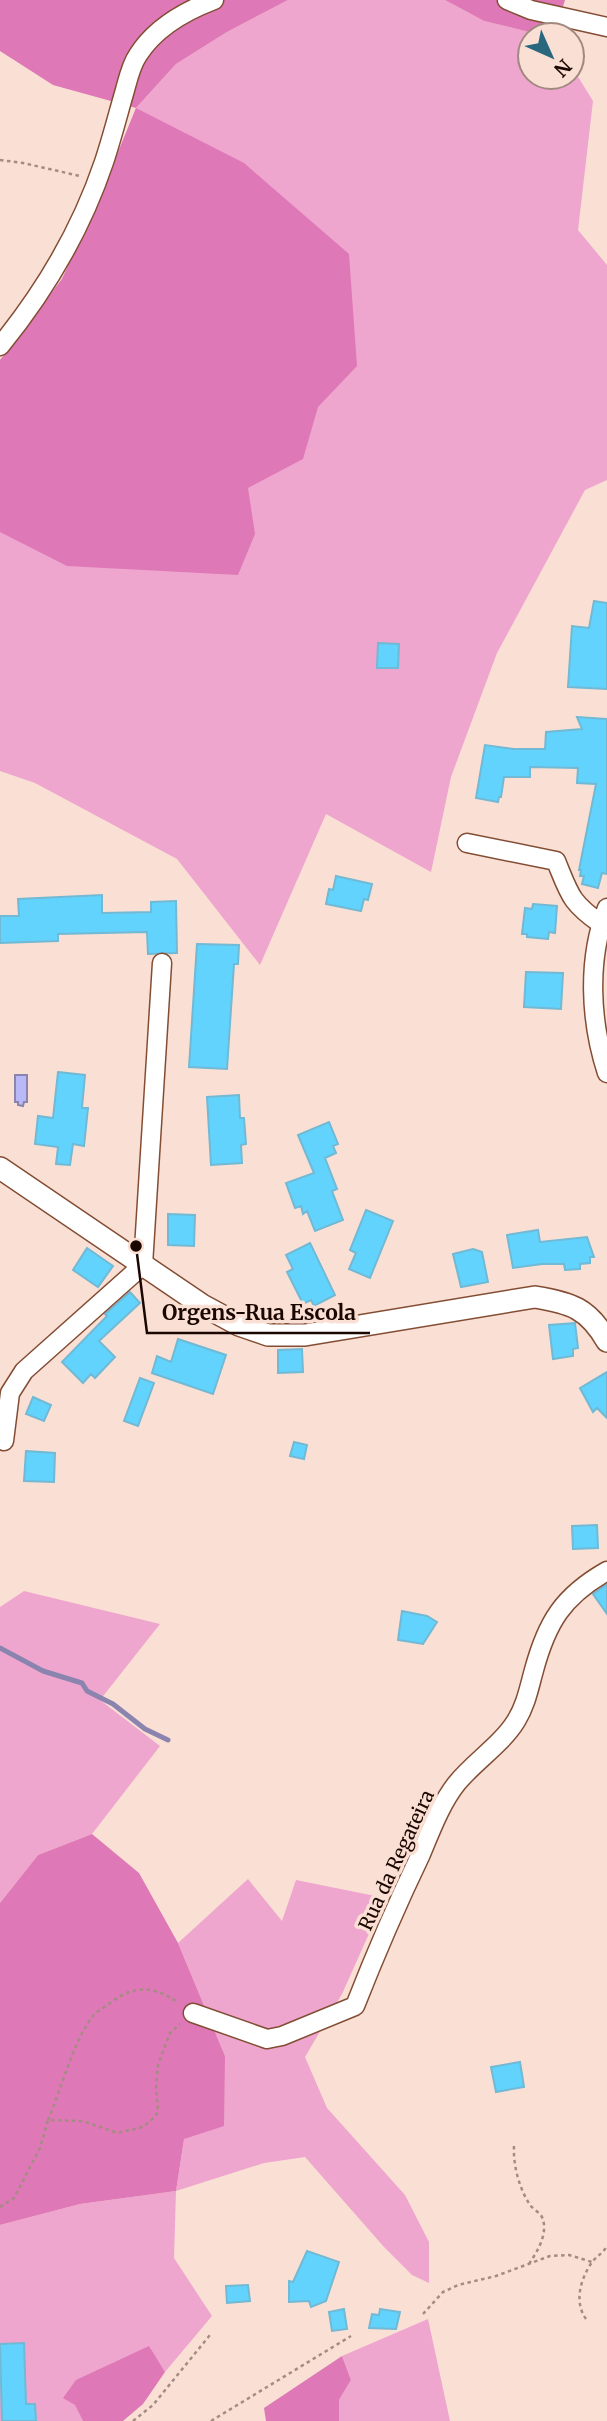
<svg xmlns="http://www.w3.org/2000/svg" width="607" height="2421" font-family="Merriweather,serif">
<rect width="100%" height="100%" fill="#fae0d4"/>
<path fill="#eea6ce" d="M288 0H445L484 21 543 35H530V77H572V67L593 101 578 230 607 265V480L585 490 497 653 451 777 431 872 326 814 260 965 177 859 35 783 0 771V360L62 279 103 189 136 108 176 64 227 32Z
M24 1591 160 1624 100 1700 160 1746 92 1834 38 1855 0 1903V1607Z
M248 1879 282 1921 296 1880 385 1898 342 1994 305 2057 327 2108 405 2195 429 2242V2283L412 2275 384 2247 305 2157 264 2163 176 2191 174 2258 212 2316 165 2372 148 2347 75 2404 83 2421H0V2225L80 2204 176 2191 184 2139 225 2056 178 1943Z
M428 2319 450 2421H339V2400L351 2380 342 2356Z"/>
<path fill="#df78b6" d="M0 0H288L227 32 176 64 136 108 244 163 349 254 357 366 318 407 303 459 248 488 255 534 238 575 67 566 0 532V360L62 279 103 189 136 108 53 85 0 51Z
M445 0H565L554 35H542L484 21Z
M92 1834 139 1873 178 1943 225 2056 224 2126 184 2139 176 2191 80 2204 0 2225V1903L38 1855Z
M149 2346 165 2372 143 2404 123 2421H83L75 2405 63 2398 76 2380Z
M342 2356 351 2380 339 2400V2421H266L264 2408Z"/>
<path fill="#bab9f8" stroke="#8a84ae" stroke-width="2" d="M15 1075H27V1102H24L23 1106 18 1105V1102H15Z"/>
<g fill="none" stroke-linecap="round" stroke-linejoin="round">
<path stroke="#8a84ae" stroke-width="5" d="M0 1648 43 1671 82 1683 87 1691 113 1704 145 1729 168 1740"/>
</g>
<path fill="#62d3fc" stroke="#71b9d4" stroke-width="2" d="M594 601 607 603V689L568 687 572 626 589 628Z
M378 643 399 644 398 668H377Z
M577 717 607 719V874L602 873 598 888 582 884 584 876H580L581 870H579L596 784 577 783 578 768 530 767V777H504L501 797H499L498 802 476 798 485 745 514 749H545L546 732 582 729Z
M336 876 372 884 368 900 364 899 361 911 326 904 329 889 333 890Z
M102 895V913L151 912V902L176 901 177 953 148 954 147 932 58 934V941L0 943V916H19L18 899Z
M533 904 557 906 555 933 549 932 548 939 527 937V934H522L525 908 532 909Z
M197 944 239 945 238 964H234L227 1069 189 1067Z
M526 972 563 973 561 1009 524 1007Z
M58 1072 85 1075 82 1108H88L84 1146 73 1144 70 1165 56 1164 58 1147 35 1144 38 1116 53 1118Z
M239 1095 240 1118H244L246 1144 241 1145 242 1163 211 1165 207 1097Z
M329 1122 338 1144 333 1146 336 1153 325 1158 337 1189 332 1191 343 1220 315 1231 307 1211 303 1214 301 1206 295 1208 286 1183 314 1173 298 1135Z
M366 1210 393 1221 370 1278 349 1269 356 1253 350 1250Z
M168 1214 195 1215 194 1246 168 1245Z
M538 1230 540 1242 587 1237 594 1257H590V1263L580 1264V1269L565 1270 564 1264H542L513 1268 507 1235Z
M310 1243 335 1295 314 1306 311 1300 303 1304 287 1272 293 1269 286 1255Z
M87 1248 113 1266 98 1287 73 1270Z
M473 1249 482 1252 488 1282 461 1287 453 1254Z
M130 1292 140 1303 99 1341 115 1357 95 1378 91 1374 83 1383 62 1362 107 1316 105 1314Z
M575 1323 578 1348 573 1349V1356L553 1359 549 1325Z
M178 1339 226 1355 213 1394 152 1373 157 1356 171 1362Z
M302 1349 303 1372 278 1373V1350Z
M607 1372V1418L597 1408 593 1412 580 1388Z
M140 1378 154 1383 138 1426 124 1421Z
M33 1397 51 1405 44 1421 26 1414Z
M294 1442 307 1445 304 1459 290 1456Z
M26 1451 55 1453 54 1482 24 1481Z
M597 1525 598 1548 573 1549 572 1526Z
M607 1584V1614L593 1594Z
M402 1611 427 1616 437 1622 423 1644 398 1640Z
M520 2062 524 2087 496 2092 491 2067Z
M307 2251 339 2262 326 2301 311 2307 309 2301 289 2302V2281L293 2282Z
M248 2285 250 2301 227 2303 226 2286Z
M344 2309 347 2329 332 2331 329 2312Z
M380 2309 400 2312 396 2329 369 2328 372 2314 379 2315Z
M24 2343 26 2404H35L36 2421H2L0 2344Z"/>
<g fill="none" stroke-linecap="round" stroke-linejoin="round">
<g stroke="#834d34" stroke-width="21">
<path id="minor" d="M507 0 531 10 607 27
M0 346C45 291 81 230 104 162 112 138 118 114 125 90 128 79 131 65 138 55 155 28 185 11 214 0
M467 843 556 861C570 895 570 902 601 924
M607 908C587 959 590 1021 607 1073
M4 1441 10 1393 24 1371 143 1265 162 963
M193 2013 267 2039 282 2036 355 2006C375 1955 397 1904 421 1854 431 1830 441 1803 457 1783 475 1761 501 1745 516 1721 526 1705 529 1688 534 1670 547 1622 563 1596 607 1571"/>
</g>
<g stroke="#834d34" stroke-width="24">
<path id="tertiary" d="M0 1168 202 1305 239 1325 268 1335H305L535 1297C571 1303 588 1308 607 1341"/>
</g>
<path stroke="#a48c83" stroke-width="2.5" stroke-dasharray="3.5 3.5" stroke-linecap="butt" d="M0 160 23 163 80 176
M48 2120C61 2090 73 2041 93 2016 97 2011 105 2007 110 2003 135 1984 154 1986 179 2003
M514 2146C513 2165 519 2188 530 2205 533 2209 539 2212 542 2217 549 2233 537 2252 529 2264
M0 2207 14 2198 40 2148 48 2120 83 2121 117 2133 143 2127 155 2117 158 2111 156 2088 158 2065 170 2033 180 2024
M423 2314 443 2292 458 2285 496 2276 550 2256 569 2255 592 2262
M586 2319C574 2302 580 2280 592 2262 597 2256 603 2253 607 2246
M133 2421 153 2405 210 2335
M211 2421 351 2336"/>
<use href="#minor" stroke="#fff" stroke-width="18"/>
<use href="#tertiary" stroke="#fff" stroke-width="21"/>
</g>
<g text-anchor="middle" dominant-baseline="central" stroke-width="7" stroke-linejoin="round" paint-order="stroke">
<g font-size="19" fill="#1b0701" stroke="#fae0d4">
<text transform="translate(396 1860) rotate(-65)">Rua da Regateira</text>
</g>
</g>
<path fill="none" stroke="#1b0701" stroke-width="2.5" d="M136 1246L147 1333H370"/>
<circle fill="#1b0701" stroke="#fae0d4" stroke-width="2.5" cx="136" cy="1246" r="7"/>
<g font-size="21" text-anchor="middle" font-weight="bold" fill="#1b0701" stroke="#fae0d4" stroke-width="7" stroke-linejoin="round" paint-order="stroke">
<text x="259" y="1320">Orgens-Rua Escola</text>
</g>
<g transform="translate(551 56) rotate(135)"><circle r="33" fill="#fae0d4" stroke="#a18980" stroke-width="2"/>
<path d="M0-5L12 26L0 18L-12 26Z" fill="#28677d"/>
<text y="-10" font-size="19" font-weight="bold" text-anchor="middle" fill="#1b0701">N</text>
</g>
</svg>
